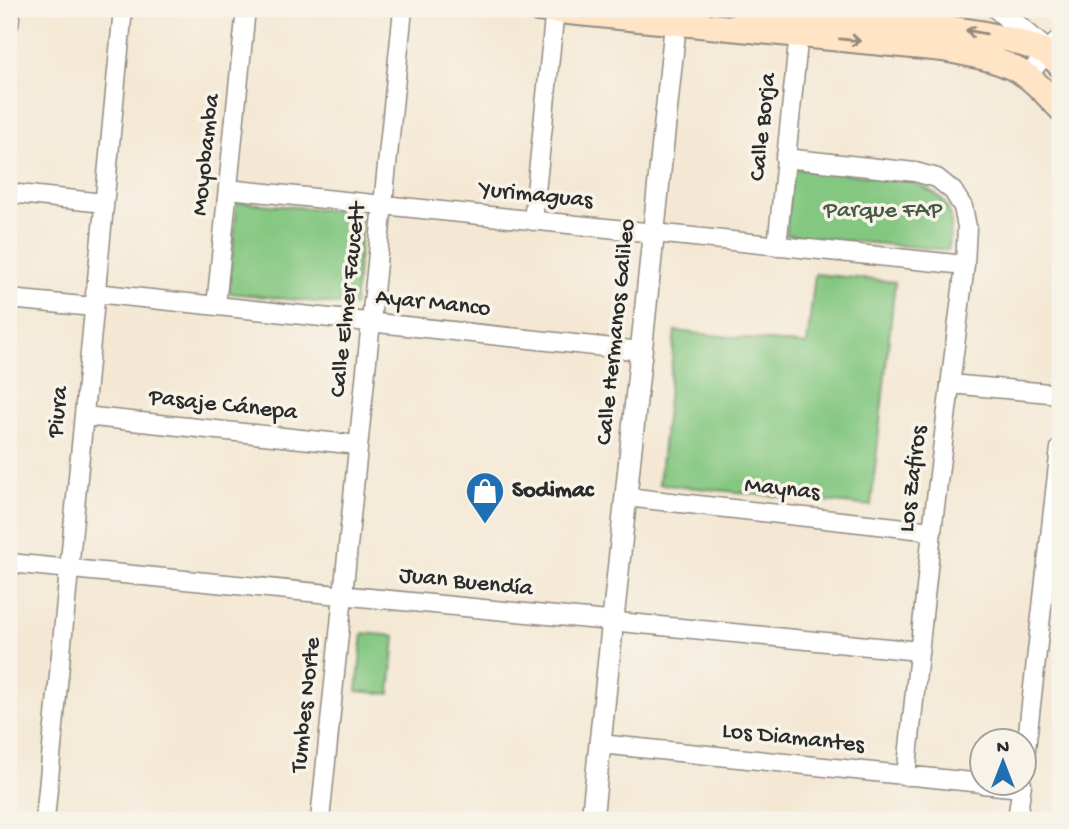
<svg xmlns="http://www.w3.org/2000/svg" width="1069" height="829" font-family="'Gochi Hand',sans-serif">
<rect width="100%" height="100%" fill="#f7f3e8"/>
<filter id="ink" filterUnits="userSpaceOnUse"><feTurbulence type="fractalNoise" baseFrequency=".0143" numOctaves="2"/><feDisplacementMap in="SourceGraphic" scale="14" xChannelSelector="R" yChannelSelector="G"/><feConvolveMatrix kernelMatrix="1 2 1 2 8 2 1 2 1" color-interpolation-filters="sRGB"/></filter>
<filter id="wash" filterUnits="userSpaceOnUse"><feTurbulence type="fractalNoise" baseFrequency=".00686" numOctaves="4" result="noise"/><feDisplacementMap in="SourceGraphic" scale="28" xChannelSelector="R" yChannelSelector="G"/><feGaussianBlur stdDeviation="1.57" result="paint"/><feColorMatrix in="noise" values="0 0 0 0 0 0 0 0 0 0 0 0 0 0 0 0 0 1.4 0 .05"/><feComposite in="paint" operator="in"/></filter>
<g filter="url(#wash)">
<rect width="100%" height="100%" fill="#f4e8d4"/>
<path fill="#84c781" stroke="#587956" stroke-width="2" d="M792 168 906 180C945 194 958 207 948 250L786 235Z
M237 202 363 213 354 306 229 293Z
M815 274 895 282 871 506 659 484 675 331 807 345Z
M363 633 395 636 390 694 357 691Z"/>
</g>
<g filter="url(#ink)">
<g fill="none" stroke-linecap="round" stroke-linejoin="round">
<g stroke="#908a80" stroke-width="21">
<path id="minor" d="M9 25 11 9
M1027 76 1060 38
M785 158 915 172 937 178 953 191 963 207 967 227 965 265 932 531 906 776
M228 189 965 265
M9 193 104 203
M533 221 555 9
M777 246 800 23
M95 293 641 351
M9 299 94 307
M216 306 246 9
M950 384 1060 394
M84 416 358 445
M626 497 932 531
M9 563 919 651
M600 744 982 783
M1024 767 1060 448
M982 784 1021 788
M45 820 123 9
M320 820 403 9
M1017 820 1022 784"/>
</g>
<g stroke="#908a80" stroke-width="24">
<path id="tertiary" d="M998 9 1043 48
M592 820 677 9"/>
</g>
<g stroke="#908a80" stroke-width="28">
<path id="secondary" d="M538 9 943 49C970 54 1006 60 1028 77 1040 86 1050 98 1060 108
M742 9 942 27 980 33 1011 40 1047 52 1060 65"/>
</g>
<use href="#minor" stroke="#fff" stroke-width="18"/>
<use href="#tertiary" stroke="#fff" stroke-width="21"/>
<use href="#secondary" stroke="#ffe4c6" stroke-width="24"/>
</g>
<defs><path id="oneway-shaft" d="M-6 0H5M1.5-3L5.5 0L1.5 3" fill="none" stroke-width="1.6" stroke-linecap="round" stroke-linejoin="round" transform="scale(1.75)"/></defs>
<g stroke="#958878">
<use href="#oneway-shaft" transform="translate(976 32) rotate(-170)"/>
<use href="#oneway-shaft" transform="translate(850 40) rotate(6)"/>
</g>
</g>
<defs>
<g id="shop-pin" transform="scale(2.0125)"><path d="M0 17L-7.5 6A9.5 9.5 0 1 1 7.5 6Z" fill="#1f6fb2" stroke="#f7f3e8"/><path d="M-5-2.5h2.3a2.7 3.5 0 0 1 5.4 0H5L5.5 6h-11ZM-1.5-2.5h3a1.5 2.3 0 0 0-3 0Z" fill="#fff"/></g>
</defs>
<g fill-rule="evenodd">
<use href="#shop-pin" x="485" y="491"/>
</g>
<g text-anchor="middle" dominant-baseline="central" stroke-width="7" stroke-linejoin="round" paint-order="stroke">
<g font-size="24" fill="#2b2b2b" stroke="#f7f3e8">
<text transform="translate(764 127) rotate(-84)">Calle Borja</text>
<text transform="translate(207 155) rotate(-84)">Moyobamba</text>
<text transform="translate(536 196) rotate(6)">Yurimaguas</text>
<text transform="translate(349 300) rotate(-84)">Calle Elmer Faucett</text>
<text transform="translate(433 304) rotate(6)">Ayar Manco</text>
<text transform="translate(617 332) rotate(-84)">Calle Hermanos Galileo</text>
<text transform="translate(223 406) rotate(6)">Pasaje Cánepa</text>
<text transform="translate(59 412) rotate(-84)">Piura</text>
<text transform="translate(914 479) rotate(-83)">Los Zafiros</text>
<text transform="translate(782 490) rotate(6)">Maynas</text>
<text transform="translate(466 583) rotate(6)">Juan Buendía</text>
<text transform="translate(307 705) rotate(-84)">Tumbes Norte</text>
<text transform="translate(793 739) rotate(6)">Los Diamantes</text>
</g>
<g font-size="24" fill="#465a45" stroke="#f7f3e8">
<text x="883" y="211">Parque FAP</text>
</g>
<g font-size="24" font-weight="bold" fill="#2b2b2b" stroke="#f7f3e8" text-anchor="start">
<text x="512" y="491">Sodimac</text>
</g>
</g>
<rect width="1069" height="829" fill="none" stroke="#f7f3e8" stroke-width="35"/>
<g transform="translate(1003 762)"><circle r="33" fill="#f7f3e8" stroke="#a5a39c" stroke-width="2"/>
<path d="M0-5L12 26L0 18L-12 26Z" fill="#1f6fb2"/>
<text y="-10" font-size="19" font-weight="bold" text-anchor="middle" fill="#2b2b2b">N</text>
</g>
</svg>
